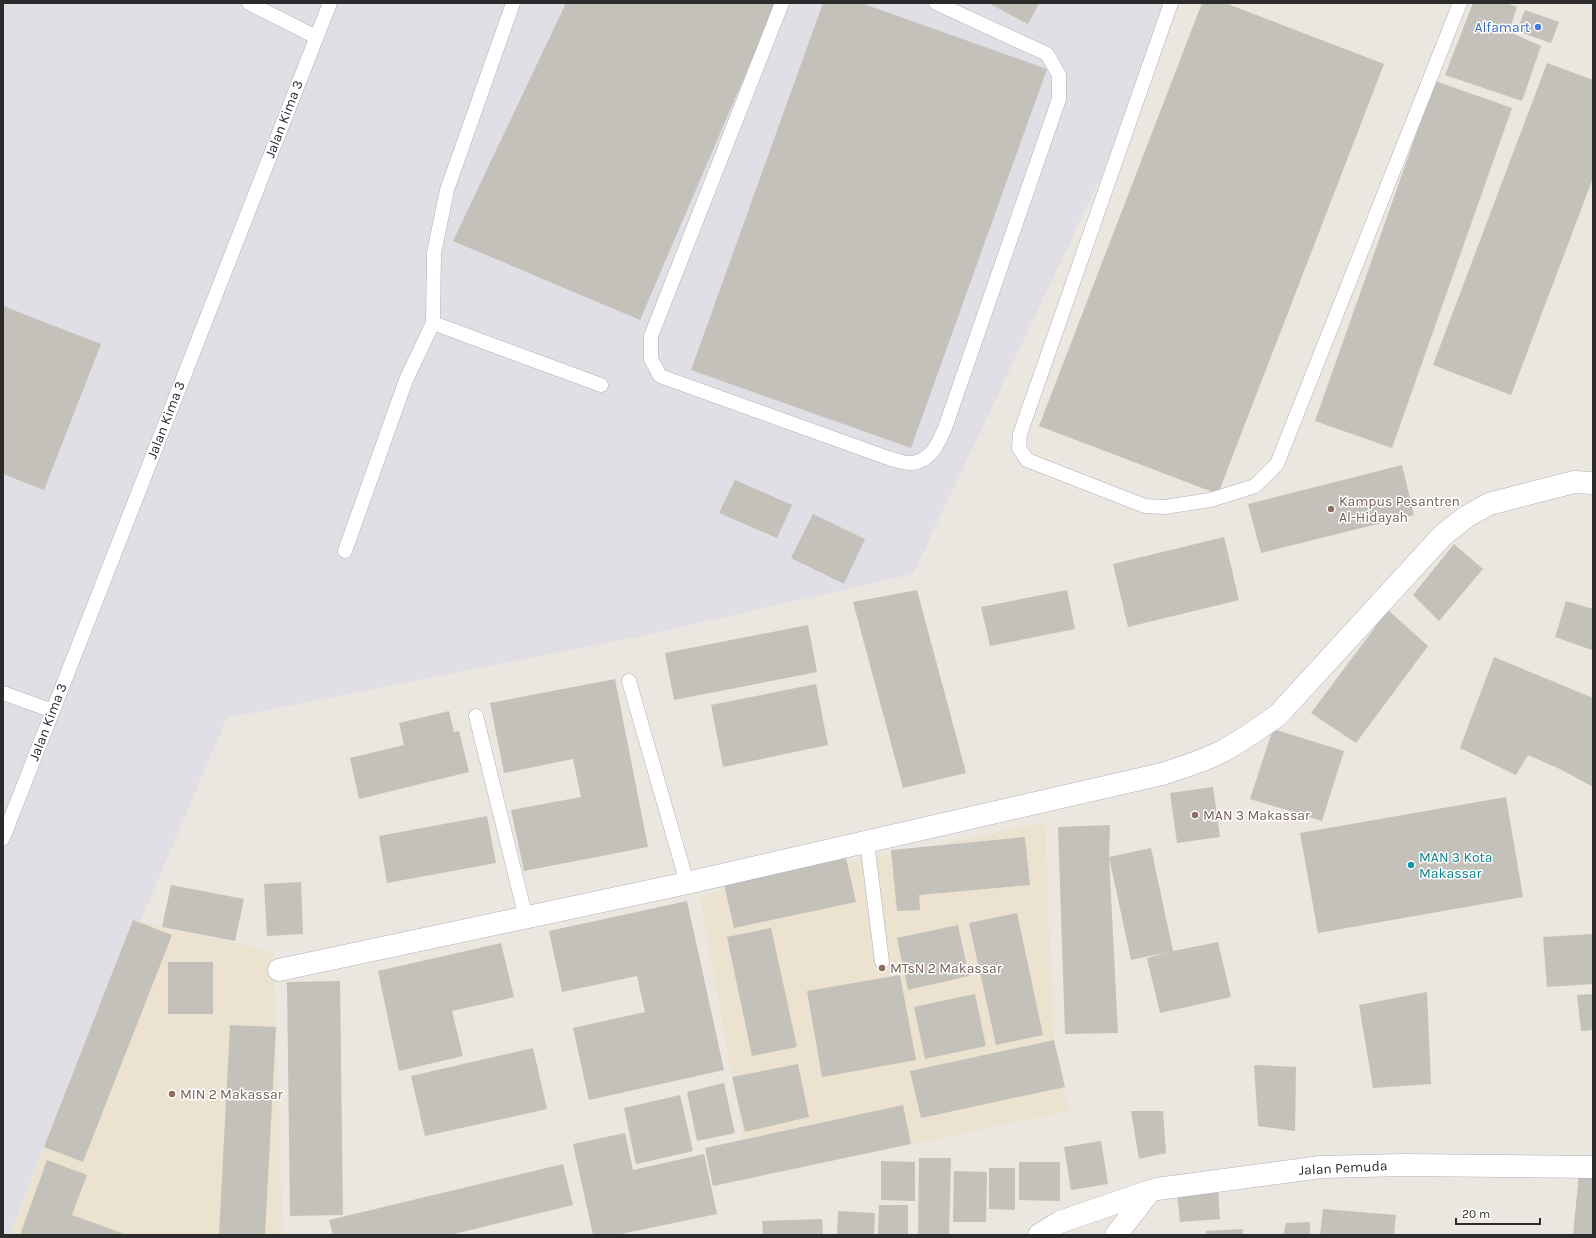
<svg xmlns="http://www.w3.org/2000/svg" width="1596" height="1238" font-family="Karla,sans-serif">
<rect width="100%" height="100%" fill="#ebe6df"/>
<path fill="#e0dfe5" d="M3 3H1167L1100 179 913 574 642 636 227 718 48 1137 10 1235H3Z"/>
<path fill="#ebe3d0" d="M1045 822 1054 1040 1069 1111 713 1186 705 1148 743 1139 700 896 856 861Z
M133 920 273 952 283 1235H11Z"/>
<path fill="#c4c0ba" d="M566 3H776L640 320 453 241Z
M823 3H861L1047 69 911 448 691 370Z
M988 3H1039L1028 24Z
M1202 3H1225L1384 64 1218 494 1039 426Z
M1473 3H1506L1517 7 1510 29 1474 16 1541 46 1522 101 1445 75Z
M1525 10 1559 22 1551 43 1517 31Z
M1547 63 1593 80V178L1511 395 1433 365Z
M1435 81 1512 108 1392 448 1315 421Z
M3 306 101 344 44 490 3 474Z
M1402 465 1414 515 1261 553 1248 504Z
M735 480 792 505 777 538 719 513Z
M813 514 865 539 844 584 791 558Z
M1224 537 1239 600 1128 627 1113 564Z
M1454 544 1483 569 1439 621 1413 595Z
M917 590 966 773 903 788 853 602Z
M1067 590 1075 629 990 646 981 607Z
M1566 601 1593 609 1592 650 1555 637Z
M1388 610 1428 646 1356 743 1311 713Z
M808 625 817 672 674 700 665 653Z
M1494 657 1593 698V787L1560 769 1528 755 1516 775 1460 748Z
M615 679 648 847 524 871 511 810 581 797 573 759 504 773 490 703Z
M816 684 828 745 723 767 711 705Z
M449 711 454 732 459 731 469 772 359 799 350 758 404 745 399 723Z
M1273 729 1344 751 1322 821 1250 799Z
M1213 787 1220 837 1177 843 1170 793Z
M1506 797 1523 897 1318 933 1300 833Z
M487 816 496 863 387 883 379 836Z
M1110 825 1109 857 1118 1033 1065 1034 1058 827Z
M1025 837 1030 885 919 895 920 910 897 911 891 850Z
M1151 848 1173 951 1218 942 1231 997 1160 1013 1147 958 1169 952 1131 960 1109 857Z
M846 858 856 902 734 928 724 884Z
M301 882 303 934 267 936 264 884Z
M171 885 244 899 235 941 162 927Z
M687 901 724 1070 589 1100 573 1028 645 1012 637 976 562 992 549 931Z
M1017 913 1043 1035 996 1045 969 923Z
M133 920 172 935 83 1162 44 1147Z
M958 925 969 976 908 990 897 938Z
M771 928 797 1047 752 1056 727 937Z
M1593 934V984L1547 987 1543 937Z
M501 943 514 997 452 1011 463 1056 399 1071 378 971Z
M168 962H213V1014H168Z
M900 975 916 1060 822 1077 807 991Z
M340 981 343 1215 290 1216 287 982Z
M1427 992 1431 1084 1373 1088 1359 1005Z
M975 994 986 1046 925 1059 914 1007Z
M1593 994V1030L1581 1031 1577 995Z
M230 1025 276 1027 265 1235H219Z
M1054 1040 1065 1087 921 1118 910 1071Z
M533 1048 547 1109 425 1136 411 1076Z
M798 1064 809 1117 745 1132 732 1077Z
M1254 1065 1296 1067 1295 1131 1258 1126Z
M724 1083 735 1133 697 1141 687 1092Z
M680 1095 693 1151 636 1164 624 1108Z
M903 1105 911 1144 713 1186 705 1148Z
M1131 1111H1163L1166 1153 1139 1159Z
M625 1133 633 1170 704 1154 717 1214 616 1235H593L573 1144Z
M1101 1141 1108 1184 1071 1190 1064 1147Z
M919 1158H951L949 1235H918Z
M47 1160 87 1175 72 1215 127 1235H20Z
M881 1161 915 1162V1201L881 1200Z
M1019 1162H1060V1201L1019 1200Z
M563 1164 573 1205 450 1235H333L329 1220Z
M989 1168H1015V1210L989 1209Z
M954 1171 987 1172 986 1222H953Z
M1579 1174H1593V1235H1573Z
M1218 1190 1220 1219 1180 1222 1177 1193Z
M879 1205H908V1235H878Z
M1323 1209 1396 1215 1394 1235H1320Z
M838 1211 875 1213 874 1235H837Z
M822 1219 823 1235H763L762 1221Z
M1310 1222V1235H1283L1286 1223Z
M1243 1229V1235H1206V1231Z"/>
<g fill="none" stroke-linecap="round" stroke-linejoin="round">
<g stroke="#afb1ba" stroke-width="15">
<path id="service" d="M249 3 316 37
M782 3 651 336V359L660 376 891 459C896 460 904 463 909 463 930 463 938 444 945 428L1059 99V75L1047 54 936 3
M1171 3 1020 434 1019 448 1027 460 1145 506 1165 507 1210 500 1255 486 1277 464 1460 3
M433 323 601 385
M345 551 406 380 433 323 434 253 447 190 513 3
M629 681 687 883
M3 693 53 711
M476 716 526 918
M3 838 330 3
M867 842 882 962"/>
</g>
<g stroke="#afb1ba" stroke-width="23">
<path id="minor" d="M279 970 687 883 1162 774C1183 767 1204 761 1223 751 1243 740 1260 728 1278 715L1443 535 1466 517 1489 504 1574 482 1593 483
M1039 1235 1060 1222 1150 1191
M1116 1235 1150 1191 1157 1189 1321 1167 1404 1165 1593 1167"/>
</g>
<use href="#service" stroke="#fff" stroke-width="14"/>
<use href="#minor" stroke="#fff" stroke-width="22"/>
</g>
<circle fill="#3f7fe0" stroke="#fff" stroke-width="1.5" cx="1538" cy="27" r="4"/>
<g fill="#8d6e63" stroke="#fff" stroke-width="1.5">
<circle cx="1331" cy="509" r="4"/>
<circle cx="1195" cy="815" r="4"/>
<circle cx="882" cy="968" r="4"/>
<circle cx="172" cy="1094" r="4"/>
</g>
<circle fill="#0f9aa8" stroke="#fff" stroke-width="1.5" cx="1411" cy="865" r="4"/>
<g text-anchor="middle" dominant-baseline="central" stroke-width="3" stroke-linejoin="round" paint-order="stroke">
<g font-size="14" fill="#366cbe" stroke="#fff" text-anchor="end">
<text x="1530" y="27">Alfamart</text>
</g>
<g font-size="14" fill="#2b2b2b" stroke="#fff">
<text transform="translate(284 119) rotate(-69)">Jalan Kima 3</text>
<text transform="translate(166 420) rotate(-69)">Jalan Kima 3</text>
<text transform="translate(48 722) rotate(-69)">Jalan Kima 3</text>
<text transform="translate(1343 1168) rotate(-3)">Jalan Pemuda</text>
</g>
<g font-size="14" fill="#785e54" stroke="#fff" text-anchor="start">
<text x="1339" y="501">Kampus Pesantren<tspan x="1339" dy="16">Al-Hidayah</tspan></text>
<text x="1203" y="815">MAN 3 Makassar</text>
<text x="890" y="968">MTsN 2 Makassar</text>
<text x="180" y="1094">MIN 2 Makassar</text>
</g>
<g font-size="14" fill="#0d838f" stroke="#fff" text-anchor="start">
<text x="1419" y="857">MAN 3 Kota<tspan x="1419" dy="16">Makassar</tspan></text>
</g>
</g>
<rect width="1596" height="1238" fill="none" stroke="#2b2b2b" stroke-width="8"/>
<path d="M1456 1218v6h84v-6" fill="none" stroke="#2b2b2b" stroke-width="2"/>
<text x="1462" y="1218" font-size="12" fill="#2b2b2b" stroke="#ffffff" stroke-width="3" paint-order="stroke">20 m</text>
</svg>
